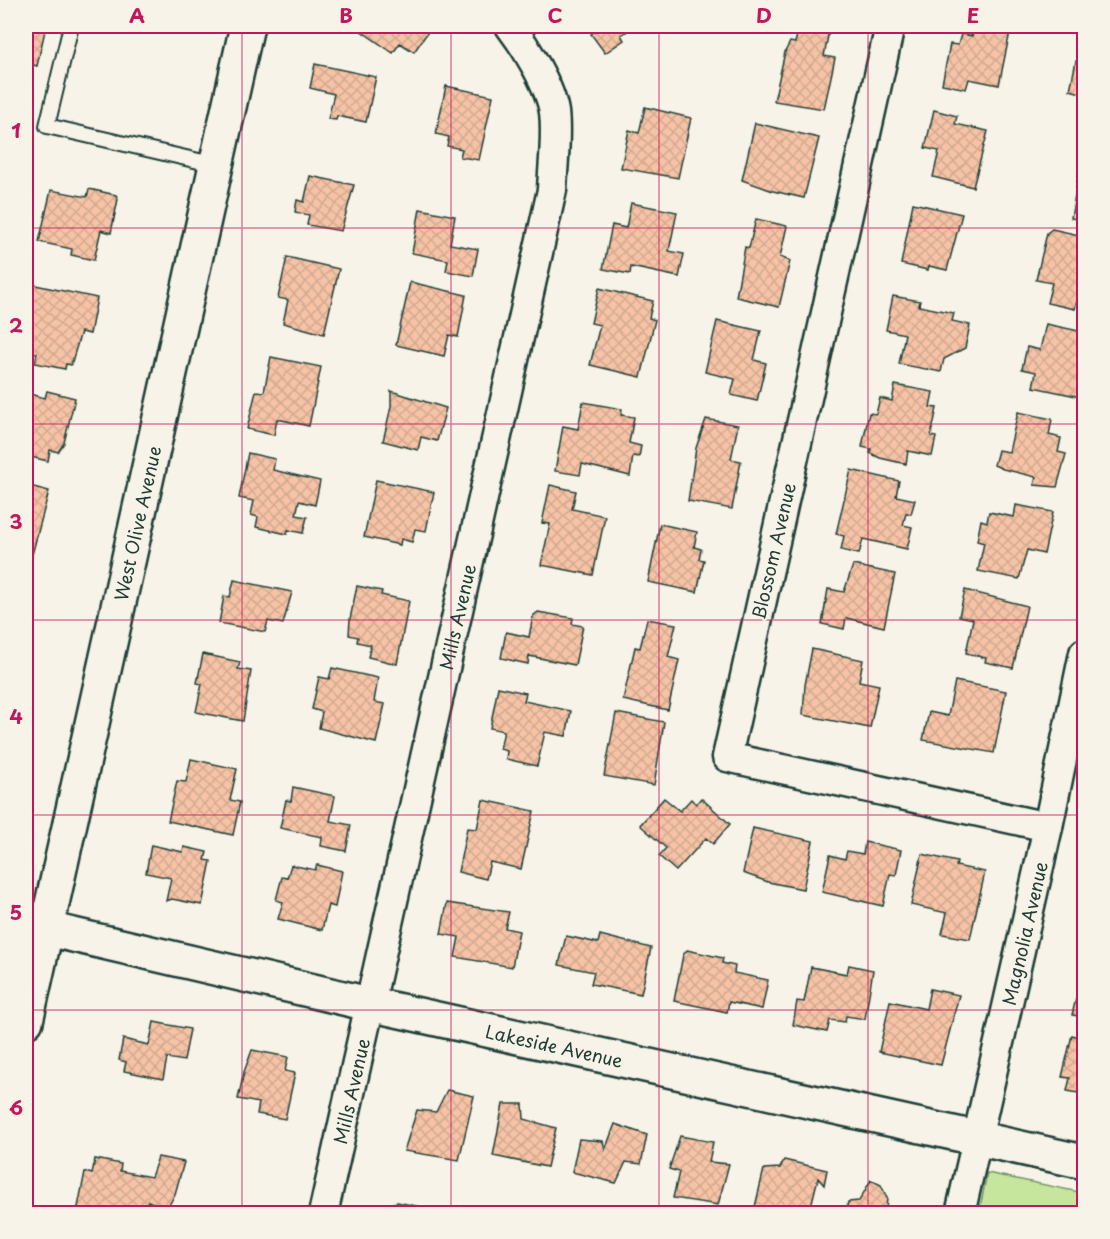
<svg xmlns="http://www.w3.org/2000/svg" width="1110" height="1239" font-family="'Playpen Sans',sans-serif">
<defs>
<pattern id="building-cross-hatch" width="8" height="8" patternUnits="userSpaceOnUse" patternTransform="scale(1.5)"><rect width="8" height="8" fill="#f6c3a6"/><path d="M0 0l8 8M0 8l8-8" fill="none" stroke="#d2a890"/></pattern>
</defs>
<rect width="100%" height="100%" fill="#f7f3e8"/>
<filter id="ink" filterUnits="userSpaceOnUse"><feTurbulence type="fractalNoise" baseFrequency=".0167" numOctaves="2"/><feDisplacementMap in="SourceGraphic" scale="12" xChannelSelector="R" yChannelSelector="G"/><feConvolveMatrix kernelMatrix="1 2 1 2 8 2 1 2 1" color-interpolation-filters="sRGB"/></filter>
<g filter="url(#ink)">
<path fill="#c7e69d" stroke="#739268" stroke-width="1.5" d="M987 1173 1084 1193V1213H979Z"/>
<path fill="url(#building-cross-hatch)" stroke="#1f3d34" stroke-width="1.5" d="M26 26H46L37 66 26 63Z
M354 26H432L414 52 400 43 393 53Z
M603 26H635L621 35 624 40 605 53 591 34Z
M799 26H830L824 56 835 58 824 109 774 101 785 52 790 42 795 43Z
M974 26 1011 27 999 85 969 79 966 89 942 84 950 44 958 45 961 34 972 36Z
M1084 41V94L1070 90 1076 61 1080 62Z
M315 64 376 77 366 122 337 116 336 120 328 119 334 94 310 88Z
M446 86 493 96 479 160 460 157 462 149 447 146 449 137 436 134Z
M645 107 691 118 678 178 621 168 629 130 639 133Z
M934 110 957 116 955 124 988 131 973 187 933 177 939 151 925 148Z
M755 123 819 138 804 198 773 191 742 180Z
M1084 143V221L1071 218Z
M310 176 354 185 341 231 307 225 309 215 295 212 297 200 304 202Z
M89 189 116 195 118 199 111 233 101 230 94 260 71 255 72 249 39 242 51 190 87 197Z
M631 203 677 212 669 251 684 254 679 277 631 267 630 274 603 269 612 225 626 228Z
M913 203 962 214 947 270 929 266 928 270 901 264Z
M420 209 455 216 450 244 478 249 473 276 446 271 448 260 412 253Z
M756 219 787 226 780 257 790 261 779 307 736 297 745 247 749 248Z
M1052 229 1084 236V298L1078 297 1075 309 1047 303 1052 283 1036 280 1047 233Z
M287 257 339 269 324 334 283 323 288 300 278 298Z
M410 282 466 295 458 337 449 335 444 356 396 345Z
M26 283 97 298 90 334 81 332 71 365 66 364 65 369 35 363 37 353 26 351 31 313 26 312Z
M599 288 653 301 649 318 655 320 641 377 590 365 600 325 591 323Z
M893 296 920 301 919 306 954 313 952 321 970 325 965 348 944 359 941 372 899 364 905 334 886 330Z
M717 321 761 331 754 360 766 363 757 401 731 395 735 379 705 372Z
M1046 324 1084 332V382L1081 397 1033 387 1036 372 1022 369 1027 347 1040 350Z
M271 357 321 367 309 426 277 419 274 435 247 429 256 391 264 392Z
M895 385 933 392 930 407 937 408 931 436 936 437 932 456 908 451 906 464 880 458 870 453 871 449 862 447 869 413 876 414 880 398 892 401Z
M47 391 75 398 64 443 58 452 50 450 48 461 26 456V393L45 398Z
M391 391 446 408 437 441 421 437 418 450 383 441 391 407Z
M583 402 622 409 621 415 634 417 629 443 641 446 639 457 633 456 630 476 582 464 580 475 555 471 563 426 578 429Z
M1018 412 1052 419 1049 435 1061 438 1058 452 1066 454 1057 487 1034 485 1036 477 1003 469 994 465 998 450 1009 452Z
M706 419 738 425 731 459 741 461 732 509 688 501 696 448Z
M248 453 275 459 273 470 320 481 315 505 299 501 296 515 307 517 303 533 288 530 287 534 256 527 258 517 251 515 254 501 239 498Z
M851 470 899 481 896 496 915 500 911 514 906 513 903 525 912 527 907 549 863 539 859 554 841 550 844 536 836 534Z
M376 480 434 492 426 531 415 529 412 542 401 539 400 545 364 537Z
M26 485 49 491 29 566 26 565Z
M550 485 576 491 572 509 605 516 593 575 541 565 550 524 542 523Z
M1016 505 1053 512 1044 554 1027 550 1019 579 978 571 984 543 977 541 981 520 987 522 989 512 1014 517Z
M660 524 697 532 694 547 701 549 699 559 704 560 697 592 648 582Z
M853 565 895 574 884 627 846 618 844 629 822 624 828 589 844 592Z
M234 580 292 592 283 624 268 621 265 632 219 623 224 596 230 597Z
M357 586 382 591 381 595 409 601 397 664 368 657 371 645 357 642 358 637 349 635 350 619Z
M965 590 1027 606 1013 668 985 662 986 658 966 653 973 619 959 616Z
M538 612 573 618 572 624 583 626 575 665 529 656 528 664 501 658 506 632 529 637 533 616Z
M647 619 676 624 668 657 679 660 668 710 623 700 635 647 640 648Z
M812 649 863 660 859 681 879 685 870 728 803 715 805 685Z
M203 654 240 662 238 669 251 671 243 721 196 712 202 684 197 683Z
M332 668 378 678 374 702 385 704 376 743 319 728 322 712 312 709 319 677 329 679Z
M955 681 1006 691 994 753 923 740 929 712 948 716Z
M498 687 526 693 524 701 571 711 566 736 545 732 537 766 506 759 507 751 500 749 504 731 490 728Z
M616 713 664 722 654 785 604 776Z
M191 759 237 769 230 800 240 802 233 835 168 821 177 781 186 782Z
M293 787 335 796 330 821 351 825 346 851 321 846 322 837 280 828 286 800 291 801Z
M664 798 680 811 691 799 696 804 701 798 730 824 713 844 706 838 676 871 659 856 666 848 640 825Z
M483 800 534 811 521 869 490 862 486 879 458 872 467 828 477 829Z
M753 828 813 841 803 889 768 882 743 873Z
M865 842 901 850 896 875 890 874 883 906 822 892 830 855 845 859 847 851 863 854Z
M151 845 183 852 184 847 207 852 205 860 211 861 202 905 172 899 166 901 171 878 146 873Z
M922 854 957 862 956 866 985 872 970 939 942 934 947 913 911 905Z
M291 865 315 870 317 865 342 871 335 907 328 905 322 930 278 919 283 902 276 900 282 877 287 878Z
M447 903 509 912 505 928 519 931 512 967 455 957 459 937 441 934Z
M600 935 651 948 641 994 591 984 594 972 559 965 566 936 598 943Z
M687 950 723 958 722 963 735 966 734 973 768 980 762 1009 729 1002 727 1012 674 1001 683 955Z
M849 965 873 970 865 1019 846 1016 845 1022 830 1020 827 1032 793 1025 797 1001 804 1002 811 967 847 974Z
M1081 978 1084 979V1017L1072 1015Z
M930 989 959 995 941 1065 879 1052 890 1001 926 1009Z
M154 1022 190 1029 184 1061 167 1058 163 1079 124 1071 126 1062 119 1060 123 1039 149 1045Z
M1072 1035 1084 1038V1094L1067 1091 1070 1078 1062 1077Z
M252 1050 288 1057 285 1071 295 1073 285 1119 257 1114 259 1103 238 1099 244 1072Z
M447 1090 474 1096 459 1160 404 1151 417 1110 436 1112Z
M503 1104H523L524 1119 556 1128 547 1167 493 1156Z
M615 1124 647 1135 641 1164 626 1162 616 1183 572 1172 579 1139 603 1141 605 1150Z
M680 1136 713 1142 709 1162 729 1164 718 1205 673 1198 679 1172 669 1169Z
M158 1157 184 1162 175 1194 167 1209 148 1201 143 1214 77 1212 85 1172 92 1174 95 1159 121 1164 120 1171 151 1177Z
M784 1160 827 1170 824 1185 818 1178 809 1214H788L755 1207 764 1169 780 1168Z
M871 1180 881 1185 887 1198 886 1210 890 1214H845L848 1202 859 1201Z
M397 1202 440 1211V1214H390L393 1203Z"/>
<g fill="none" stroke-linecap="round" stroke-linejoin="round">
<g stroke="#1f3d34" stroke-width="18">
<path id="service" d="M71 26 47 126 216 165"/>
</g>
<g stroke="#1f3d34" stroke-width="33">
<g id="minor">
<path d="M890 26 727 757 1048 827"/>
<path id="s1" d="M323 1214 552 190C553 165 557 137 554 112 550 86 526 47 510 26"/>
<path id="s2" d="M960 1214 1048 827 1084 653"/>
</g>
</g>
<g stroke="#1f3d34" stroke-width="38">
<g id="tertiary">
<path id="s3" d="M26 924 369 1004 1084 1162"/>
<path id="s4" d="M26 1021 247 26"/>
</g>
</g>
<use href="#service" stroke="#f7f3e8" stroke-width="14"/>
<use href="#minor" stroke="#f7f3e8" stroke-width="28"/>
<use href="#tertiary" stroke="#f7f3e8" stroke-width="33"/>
</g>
</g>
<path fill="none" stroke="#c2185b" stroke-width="1.5" stroke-opacity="0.55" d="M242 26V1214M451 26V1214M659 26V1214M868 26V1214M26 228H1084M26 424H1084M26 620H1084M26 815H1084M26 1010H1084"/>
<g text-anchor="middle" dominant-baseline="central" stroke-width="4.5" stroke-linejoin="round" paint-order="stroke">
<g font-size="18" fill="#1f3d34" stroke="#f7f3e8">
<text stroke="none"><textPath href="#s4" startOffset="510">West Olive Avenue</textPath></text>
<text transform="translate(773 551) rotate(-77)">Blossom Avenue</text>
<text stroke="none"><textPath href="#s1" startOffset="612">Mills Avenue</textPath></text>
<text stroke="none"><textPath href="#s2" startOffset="288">Magnolia Avenue</textPath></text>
<text stroke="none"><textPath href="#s3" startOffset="542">Lakeside Avenue</textPath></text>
<text stroke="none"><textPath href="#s1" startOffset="126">Mills Avenue</textPath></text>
</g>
</g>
<rect width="1110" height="1239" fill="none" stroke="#f7f3e8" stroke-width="66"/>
<rect x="33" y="33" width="1044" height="1173" fill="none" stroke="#c2185b" stroke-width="2"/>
<g font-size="20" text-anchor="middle" font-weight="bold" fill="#c2185b">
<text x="137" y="23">A</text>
<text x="346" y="23">B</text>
<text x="555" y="23">C</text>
<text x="764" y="23">D</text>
<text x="973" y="23">E</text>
<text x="16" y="138">1</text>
<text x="16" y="333">2</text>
<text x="16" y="529">3</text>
<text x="16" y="724">4</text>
<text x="16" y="920">5</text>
<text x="16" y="1115">6</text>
</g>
</svg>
